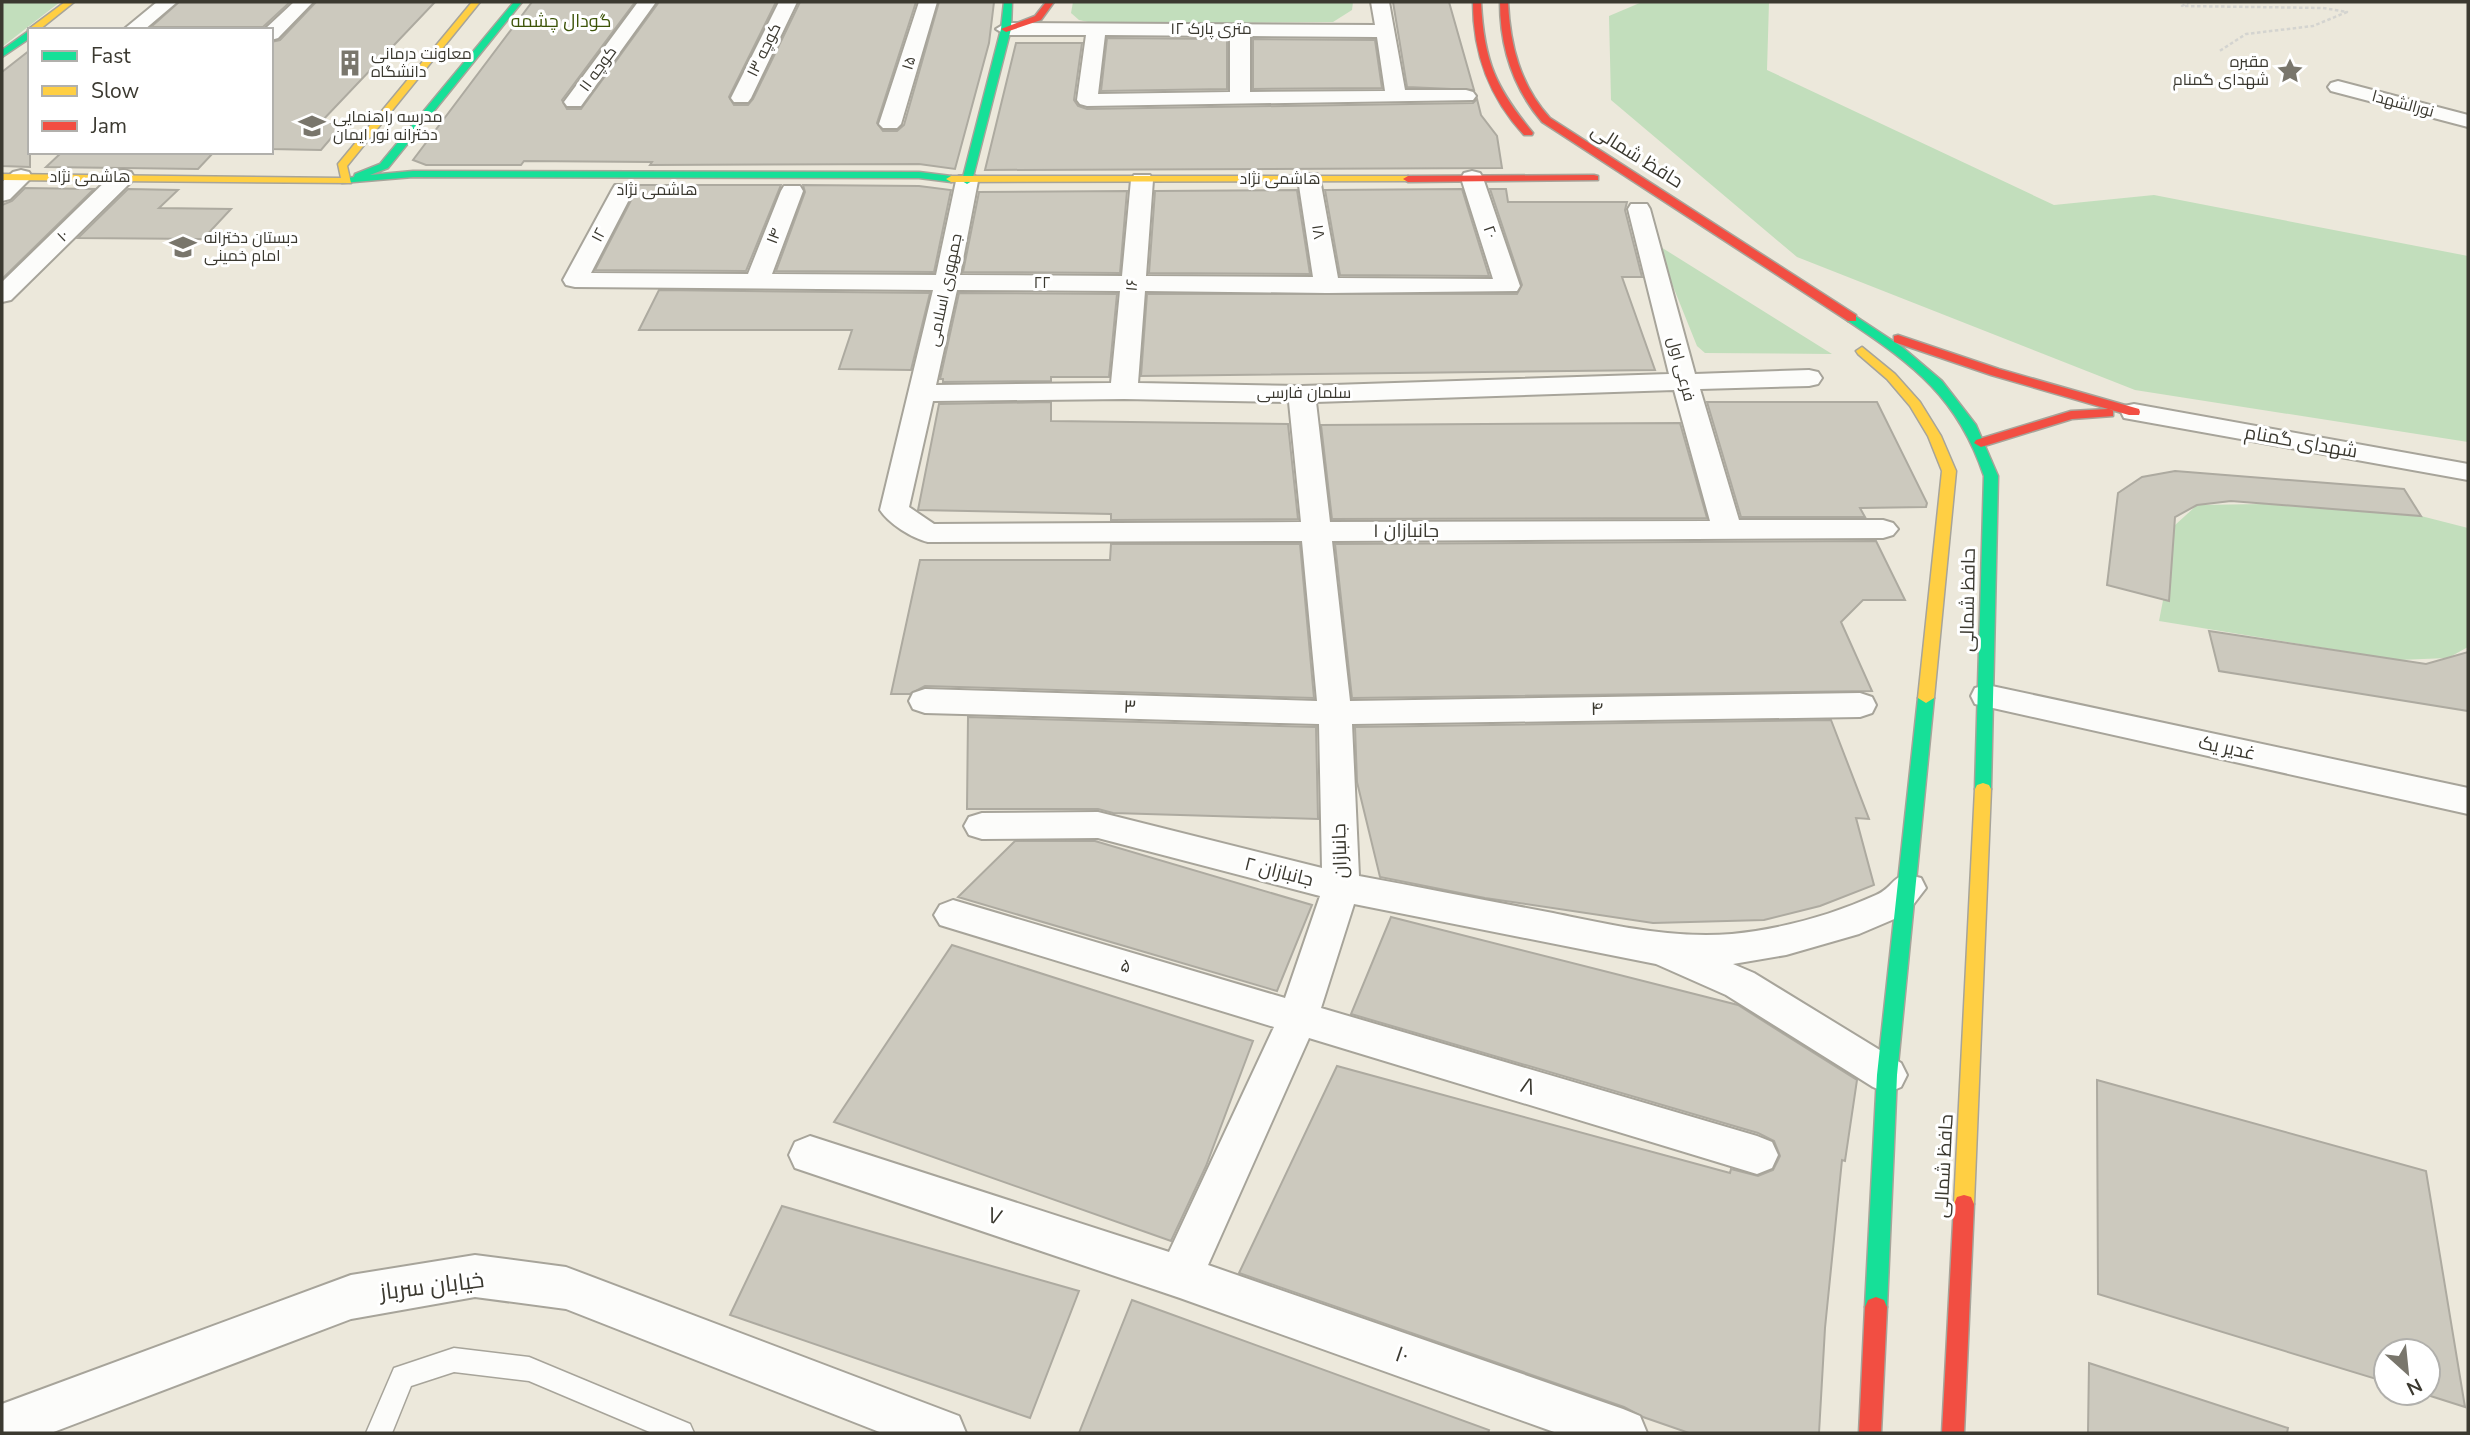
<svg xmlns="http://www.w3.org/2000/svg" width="2470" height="1435" font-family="'Nunito Sans',Cairo,sans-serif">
<rect width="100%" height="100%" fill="#ece8db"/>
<path fill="#c2debc" d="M4 2H60L2 47V3Z
M1073 2H1353L1352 10 1333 22 1097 24 1079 20 1071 13Z
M1642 2H1769L1767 70 2054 205 2154 195 2468 256V442L2135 390 1797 257 1611 100 1609 16Z
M1656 244 1832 354 1705 353 1697 346Z
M2264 504 2421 516 2468 528V647L2448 658 2398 660 2159 621 2172 554 2174 526 2197 505Z"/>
<path fill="#ccc9be" stroke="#adaaa0" stroke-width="2" d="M179 2H290L263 27H151Z
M316 2H435L320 123H344L321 150 271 149V42L280 40Z
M532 2H635L562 100 567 109H581L659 2H776L729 97 734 105H748L753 99 800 2H916L877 123 883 131H897L904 125 939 2H994L989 43 955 169 919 164 650 165 652 162 524 161 521 165H426L413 160Z
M1393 2H1449L1474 90 1407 87Z
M1107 38 1227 39V89L1101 91Z
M1253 39 1375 40 1382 88 1253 89Z
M1016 43H1082L1074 100 1078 106 1087 109 1473 103 1477 99 1481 115 1497 136 1502 168 985 170Z
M30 50V167L2 166V72Z
M62 152H214L198 169 46 167Z
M639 185H781L746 271 595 270Z
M803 185 919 186 951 190 934 272 776 271 805 192Z
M25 188 94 189 2 279V205L12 201Z
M128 189 178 190 159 208 231 209 203 239 78 238Z
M1462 189 1489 276 1340 275 1325 190Z
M1490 189H1506L1508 202H1627L1625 210 1642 277H1622L1655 370 1141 376 1147 294H1517L1522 285Z
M1297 190 1310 274 1149 273 1155 191Z
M1127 191 1120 273 963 272 979 192Z
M659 290 930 293 911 370 839 369 852 330H639Z
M959 293 1117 294 1109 377H1051V381L943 382V379H940Z
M1051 402V421L1288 424 1298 519 1111 520V514L918 510 939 404Z
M1707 402H1877L1927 503 1926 507 1860 508 1865 517H1741Z
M1680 423 1707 518 1332 519 1321 425Z
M2175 471 2404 489 2421 516 2231 501 2197 505 2175 517 2169 601 2107 585 2118 493 2142 477Z
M1876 541 1905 600H1863L1841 622 1872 691 1352 698 1335 544Z
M1111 544H1300L1314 698 925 686 910 694H891L920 560H1110Z
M2209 631 2426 664 2468 652V711L2219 671Z
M968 717 1316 727 1318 819 1113 813 1098 809H967Z
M1831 720 1869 819 1856 818 1874 885 1820 906 1764 920 1653 923 1485 898 1380 877 1357 782 1355 727Z
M1015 841H1095L1312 905 1277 991 958 897Z
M1391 917 1738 1005 1857 1080 1845 1161 1842 1160 1825 1328 1819 1433H1689L1643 1417 1624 1407 1239 1273 1337 1066 1730 1173 1731 1169 1758 1176 1773 1170 1780 1156 1774 1141 1758 1133 1351 1014Z
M952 945 1253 1041 1206 1166 1171 1241 834 1122Z
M2097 1080 2426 1171 2465 1407 2421 1393H2428V1351H2386V1382L2098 1294Z
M782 1206 1079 1291 1030 1418 730 1315Z
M1132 1300 1489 1430 1488 1433H1079Z
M2089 1363 2288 1428 2287 1433H2088Z"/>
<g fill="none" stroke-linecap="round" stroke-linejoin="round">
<g stroke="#a7a49a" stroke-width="3">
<path id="lane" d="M454 1348 529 1357 690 1424 694 1433H652L529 1381 454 1372 411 1386 392 1433H366L394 1368Z"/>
</g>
<g stroke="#a7a49a" stroke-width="4">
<path id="street" d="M157 2H177L144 30H123Z
M294 2H313L278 38 271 40V30H264Z
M638 2H656L581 106H567L564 102Z
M779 2H797L751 98 748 102H734L731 98Z
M919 2H937L901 124 897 128H883L879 124Z
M1371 2H1389L1405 90H1466L1473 92 1476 96 1473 100 1087 106 1080 104 1077 100 1086 35H1006L996 29 1006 23 1375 25ZM1105 35 1230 36V92L1098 94ZM1250 36 1377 37 1385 91 1250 92Z
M2338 81 2468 115V127L2331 91 2328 87 2331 83Z
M21 170 29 172 32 177 10 199 2 201V182L13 172Z
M123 170 131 172 134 177 131 182 11 300 2 302V282L115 172Z
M1472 171 1480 173 1483 178 1520 286 1517 291 1327 293 1145 291 1138 383 1302 386 1669 374 1628 209 1631 204H1647L1650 209 1695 374 1809 370 1818 372 1822 378 1818 384 1809 386 1700 389 1739 520H1883L1893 523 1898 529 1893 535 1883 538 1332 541 1350 701 1860 693 1872 697 1876 705 1872 713 1860 717 1352 724 1359 876C1424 888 1488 901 1553 913 1612 925 1671 939 1732 934 1781 929 1832 915 1876 895 1897 886 1892 869 1921 878L1926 888 1906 914 1859 934 1786 955 1733 964 1754 973 1901 1063 1907 1075 1901 1087 1887 1093 1873 1087 1726 995 1656 964 1354 904 1321 1008 1757 1136 1772 1142 1778 1155 1772 1168 1757 1174 1309 1038 1208 1265 1623 1409 1640 1416 1647 1433H1557L1180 1298 795 1168 789 1155 795 1142 810 1136 1169 1252 1274 1027 940 925 934 915 940 905 953 900 1285 998 1320 896 1098 838 982 839 969 835 964 826 969 817 982 813 1098 812 1322 868 1319 724 925 713 913 709 909 701 913 693 925 689 1317 701 1302 541 928 542C912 538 889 524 880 510L933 290 575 287 566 285 563 280 612 190 615 185H631L634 190 591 273 748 274 781 191 784 186H800L803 191 772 274 936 275 956 181 959 176H975L978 181 960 275 1122 276 1131 180 1134 175H1150L1153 180 1146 276 1313 277 1298 179 1301 174H1317L1320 179 1338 278 1493 279 1461 178 1464 173ZM957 290 1120 291 1111 383 936 385ZM1674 390 1710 521 1330 522 1316 402ZM1124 399 1289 402 1301 522 934 524 909 507 933 401Z
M2134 404 2468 464V480L2124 418 2121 412 2124 406Z
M1987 685 2468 788V814L1975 704 1971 696 1975 688Z
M475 1255 566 1267 959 1416 966 1433H882L566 1309 475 1297 351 1319 51 1433H2V1404L351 1275Z"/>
</g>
<g stroke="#a7a49a" stroke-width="3">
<path id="fast" d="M514 2H522L388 168 370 175 413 171 919 172 951 176 956 179 951 182 919 178 413 177 342 183V179L354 177 355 174 380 164Z
M1004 2H1012L1011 29 972 181 967 184 962 181 1001 29Z
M30 30V38L2 57V50Z
M1852 314 1902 347 1942 381 1976 425 1998 476 1991 789 1989 793H1977L1975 789 1984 476C1958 398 1914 365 1848 321L1846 318Z
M1926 693 1934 698 1897 1075 1887 1307 1884 1314 1876 1317 1868 1314 1865 1307 1877 1075 1918 698Z"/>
</g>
<g stroke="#a7a49a" stroke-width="3">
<path id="slow" d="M65 2H74L39 30H30V32L28 30 30 28Z
M472 2H480L347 166 351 183 2 180V174L341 178 338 164Z
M1408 176 1413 179 1412 181 951 182 946 179 951 176Z
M1862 347 1895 374 1920 402 1941 436 1956 471 1934 698 1926 703 1918 698 1942 471 1928 436 1910 406 1887 379 1858 354 1856 351Z
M1983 783 1989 785 1991 789 1974 1204 1971 1211 1964 1213 1957 1211 1954 1204 1975 789 1977 785Z"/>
</g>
<g stroke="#a7a49a" stroke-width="3">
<path id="jam" d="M1046 2H1054L1041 20 1006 32 1001 29 1035 16Z
M1473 2H1481C1484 62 1496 88 1533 133L1532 135H1524C1489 97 1473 54 1473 2Z
M1500 2H1508C1510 45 1520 85 1550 118L1856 315V321H1848L1542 122C1513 88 1500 47 1500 2Z
M1594 175 1598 176V180L1408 182 1403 179 1408 176Z
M1898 335 1999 369 2139 409 2140 412 2139 415H2129L1991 375 1894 342V336Z
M2108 409 2113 410V416L2072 419 1981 447 1974 443 1976 440 2071 411Z
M1964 1195 1971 1197 1974 1204 1964 1433H1942L1954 1204 1957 1197Z
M1876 1297 1884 1300 1887 1307 1881 1433H1859L1865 1307 1868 1300Z"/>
</g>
<path stroke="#d4d4d0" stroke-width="2.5" stroke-dasharray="3.5 2.5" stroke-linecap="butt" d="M2190 2 2182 6 2323 8 2347 12 2313 26 2246 34 2218 52"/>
<use href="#lane" fill="#fcfcfa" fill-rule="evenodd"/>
<use href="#street" fill="#fcfcfa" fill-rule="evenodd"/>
<use href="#fast" fill="#16e098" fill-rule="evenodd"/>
<use href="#slow" fill="#ffcf43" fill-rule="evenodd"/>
<use href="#jam" fill="#f24e42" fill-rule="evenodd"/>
</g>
<defs>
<g id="building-bare" transform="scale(2.1)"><path d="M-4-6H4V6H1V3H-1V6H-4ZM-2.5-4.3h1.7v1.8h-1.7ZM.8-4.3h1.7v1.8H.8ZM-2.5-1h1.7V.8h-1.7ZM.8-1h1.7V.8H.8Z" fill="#79766c" stroke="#fff" stroke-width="2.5" paint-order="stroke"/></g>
<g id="sight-bare" transform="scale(2.1)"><path d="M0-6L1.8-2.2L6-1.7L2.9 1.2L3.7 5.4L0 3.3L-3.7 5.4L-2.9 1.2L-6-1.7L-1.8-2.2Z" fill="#79766c" stroke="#fff" stroke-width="2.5" paint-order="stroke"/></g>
<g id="school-bare" transform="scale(2.1)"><path d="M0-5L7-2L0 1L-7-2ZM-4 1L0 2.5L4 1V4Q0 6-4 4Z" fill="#79766c" stroke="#fff" stroke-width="2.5" paint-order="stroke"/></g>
</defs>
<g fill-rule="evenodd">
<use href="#building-bare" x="350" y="63"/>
<use href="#sight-bare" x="2290" y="71"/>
<use href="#school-bare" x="312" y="126"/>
<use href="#school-bare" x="183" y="247"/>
</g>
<g text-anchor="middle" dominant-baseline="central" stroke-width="6" stroke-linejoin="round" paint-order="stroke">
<g font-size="16" fill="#3b3930" stroke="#fff">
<text x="1211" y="29">۱۲ متری پارک</text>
<text transform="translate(764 50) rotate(-64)">کوچه ۱۳</text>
<text transform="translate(909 63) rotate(-73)">۱۵</text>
<text transform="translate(598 69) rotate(-54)">کوچه ۱۱</text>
<text transform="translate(2403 104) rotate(15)">نورالشهدا</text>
<text x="90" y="177">هاشمی نژاد</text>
<text x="1280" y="179">هاشمی نژاد</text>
<text x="657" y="190">هاشمی نژاد</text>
<text transform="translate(1318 232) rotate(81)">۱۸</text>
<text transform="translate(1490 232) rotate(71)">۲۰</text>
<text transform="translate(599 235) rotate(-62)">۱۲</text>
<text transform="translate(63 236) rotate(-44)">۱۰</text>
<text transform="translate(774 236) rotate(-69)">۱۴</text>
<text x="1042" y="283">۲۲</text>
<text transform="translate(1132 285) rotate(-85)">۱۶</text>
<text transform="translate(945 290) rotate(-78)">جمهوری اسلامی</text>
<text transform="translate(1681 369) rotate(75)">فرعی اول</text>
<text x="1304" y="393">سلمان فارسی</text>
</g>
<g font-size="16" fill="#3b3930" stroke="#fff" text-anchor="start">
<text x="371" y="54">معاونت درمانی<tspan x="371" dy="18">دانشگاه</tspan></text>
<text x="2269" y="62" text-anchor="end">مقبره<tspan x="2269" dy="18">شهدای گمنام</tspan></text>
<text x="333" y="117">مدرسه راهنمایی<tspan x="333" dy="18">دخترانه نور ایمان</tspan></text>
<text x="204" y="238">دبستان دخترانه<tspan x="204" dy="18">امام خمینی</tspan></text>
</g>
<g font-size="18" fill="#3d5408" stroke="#fff">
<text x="561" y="21">گودال چشمه</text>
</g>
<g font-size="19" fill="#3b3930" stroke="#fff">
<text transform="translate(1637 156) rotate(32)">حافظ شمالی</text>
<text transform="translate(2301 442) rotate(10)">شهدای گمنام</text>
<text x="1406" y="531">جانبازان ۱</text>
<text transform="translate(1968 600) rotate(-89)">حافظ شمالی</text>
<text transform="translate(1130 707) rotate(2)">۳</text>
<text transform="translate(1597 709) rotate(-1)">۴</text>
<text transform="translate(2227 748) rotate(12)">غدیر یک</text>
<text transform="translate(1340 851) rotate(-92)">جانبازان</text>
<text transform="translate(1279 872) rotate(14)">جانبازان ۲</text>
<text transform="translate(1126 966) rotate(16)">۵</text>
<text transform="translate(1944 1166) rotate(-87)">حافظ شمالی</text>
</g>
<g font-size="23" fill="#3b3930" stroke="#fff">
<text transform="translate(1528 1086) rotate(17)">۸</text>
<text transform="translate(995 1216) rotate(18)">۷</text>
<text transform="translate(432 1286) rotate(-7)">خیابان سرباز</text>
<text transform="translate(1402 1355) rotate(19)">۱۰</text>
</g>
</g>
<rect width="2470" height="1435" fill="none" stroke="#3b3930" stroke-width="7"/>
<rect x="28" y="28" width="245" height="126" fill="#ffffff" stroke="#b1b0ac" stroke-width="2"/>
<rect x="42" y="51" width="35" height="10" fill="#16e098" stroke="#b1b0ac" stroke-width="2"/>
<text x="91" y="63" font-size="21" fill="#3b3930">Fast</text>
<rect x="42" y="86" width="35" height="10" fill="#ffcf43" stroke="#b1b0ac" stroke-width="2"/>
<text x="91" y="98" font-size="21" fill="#3b3930">Slow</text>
<rect x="42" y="121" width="35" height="10" fill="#f24e42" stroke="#b1b0ac" stroke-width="2"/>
<text x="91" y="133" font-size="21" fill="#3b3930">Jam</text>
<g transform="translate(2407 1372) rotate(153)"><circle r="33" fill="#ffffff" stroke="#b1b0ac" stroke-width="2"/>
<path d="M0-5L12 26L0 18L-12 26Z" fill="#79766c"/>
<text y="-10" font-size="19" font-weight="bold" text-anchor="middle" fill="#3b3930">N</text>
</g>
</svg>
